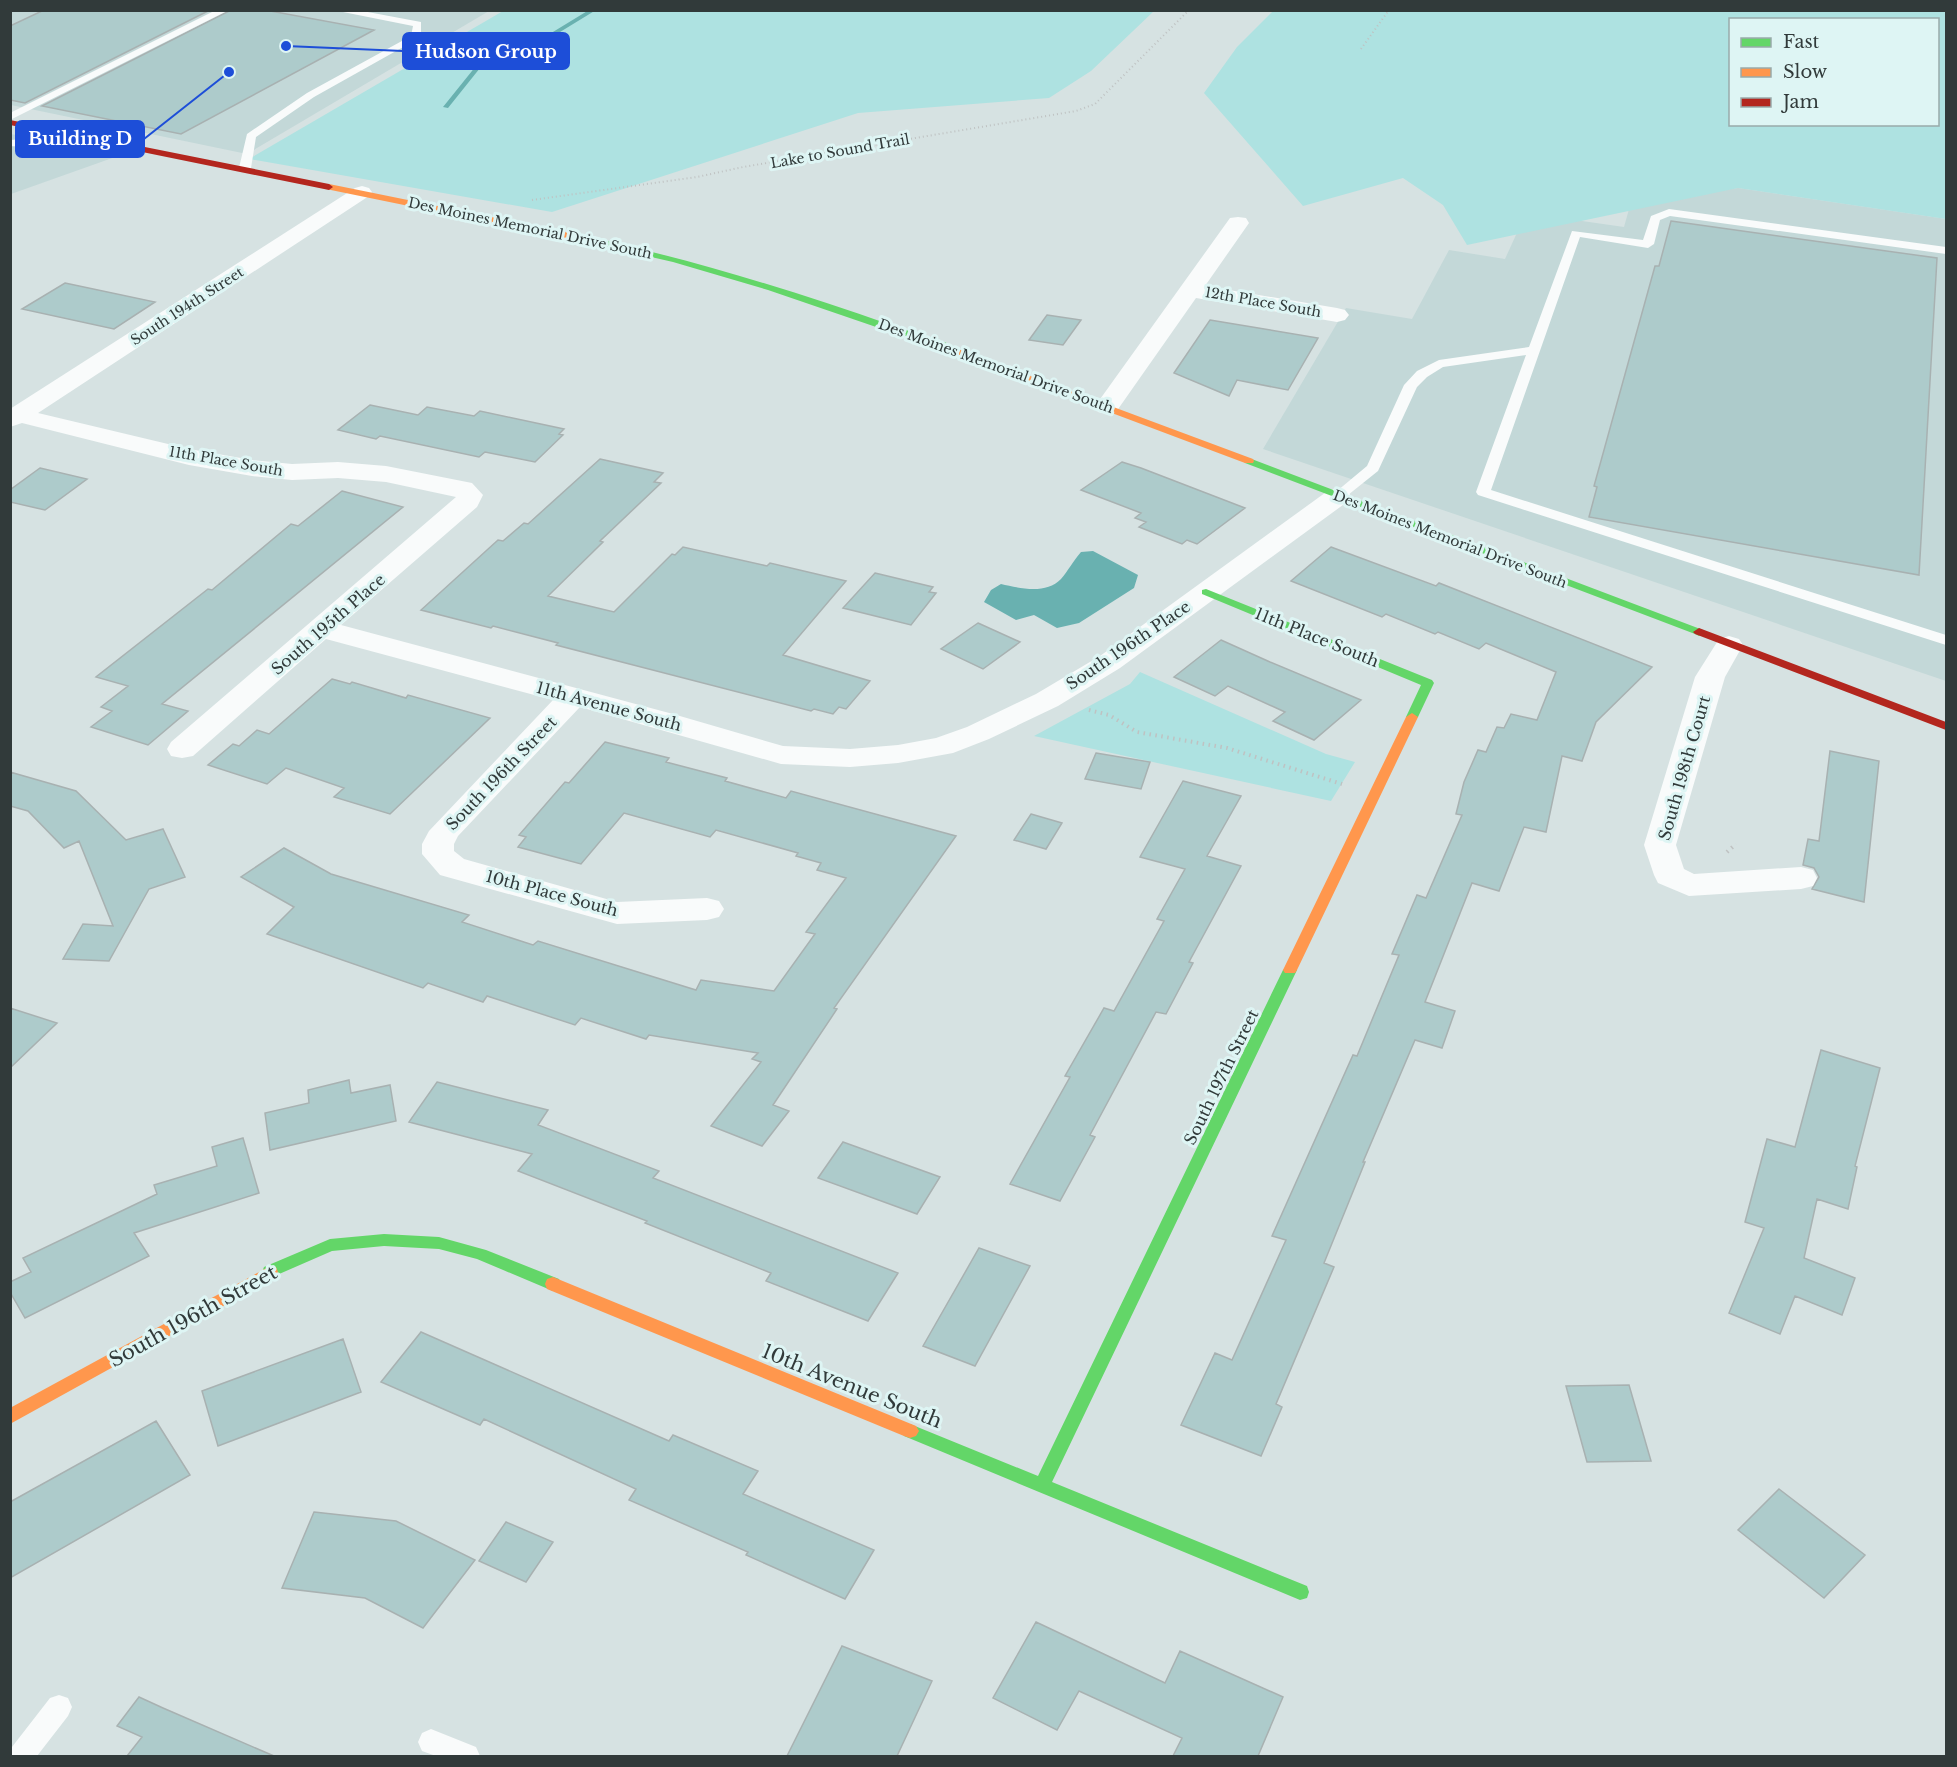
<svg xmlns="http://www.w3.org/2000/svg" width="1957" height="1767" font-family="'Libre Baskerville',serif">
<rect width="100%" height="100%" fill="#d6e2e2"/>
<path fill="#c3d8d8" d="M11 11H489L247 154 11 105Z
M11 134 118 156 11 194Z
M1738 188 1946 219V681L1263 449 1346 308 1412 319 1449 250 1505 259 1526 213 1624 227 1631 202Z"/>
<path fill="#aee2e1" fill-rule="evenodd" d="M503 11H1154L1091 71 1049 98 858 113 552 212 249 159Z
M1273 11H1946V219L1738 188 1467 245 1443 205 1403 178 1303 206 1204 93 1237 47ZM1730 20H1938V124H1730Z
M1140 672 1326 754 1355 762 1331 801 1034 736 1130 684Z"/>
<path fill="#69b1b0" d="M1093 551 1138 575 1134 588 1079 623 1057 628 1034 615 1016 620 984 602 991 590 1001 584C1019 588 1046 595 1061 579 1068 571 1073 561 1081 552Z"/>
<g fill="none" stroke-linecap="round" stroke-linejoin="round">
<path fill="#69b1b0" fill-rule="evenodd" d="M589 10H596L529 51 484 63 448 108 443 107 480 61 525 49Z"/>
</g>
<path fill="#adcbcb" stroke="#a8b1b1" stroke-width="1.5" d="M44 10H210L25 103 10 100V26Z
M231 10H265L374 30 181 134 42 106Z
M1671 221 1937 258 1919 575 1589 517 1597 487 1594 486 1655 266H1659Z
M65 283 155 302 114 329 22 309Z
M1047 315 1081 320 1063 345 1029 340Z
M1210 320 1318 338 1288 390 1237 380 1229 396 1174 373Z
M370 405 418 415 427 407 474 416 480 411 564 429 559 434 563 435 535 462 485 452 479 457 380 436 376 439 338 430Z
M600 459 663 473 654 482 661 483 600 541 603 542 548 596 614 612 672 554 675 555 683 547 767 566 770 563 846 581 783 655 870 681 846 709 839 707 833 714 814 709 811 711 556 645 558 643 493 626 491 628 421 610 498 540 503 541 524 523 528 524Z
M1122 462 1141 468 1245 508 1197 544 1187 540 1182 544 1139 527 1146 522 1135 518 1141 513 1081 490Z
M40 468 87 479 45 510 10 502V490Z
M342 491 403 507 162 704 188 711 148 745 91 727 112 711 101 707 128 686 96 677 208 589 212 590 291 524 298 526Z
M1331 547 1436 586 1439 583 1652 667 1596 722 1582 761 1562 756 1546 832 1524 827 1499 891 1472 883 1425 1002 1455 1011 1442 1048 1415 1040 1363 1162H1365L1324 1263 1334 1267 1276 1404 1282 1407 1261 1456 1181 1425 1215 1353 1232 1360 1286 1240 1272 1236 1353 1055 1357 1056 1399 955 1392 954 1417 895 1426 898 1462 815 1456 814 1464 782 1478 750 1486 752 1497 727 1504 728 1511 714 1537 720 1556 672 1486 643 1479 649 1438 632 1435 634 1386 614 1382 617 1291 581Z
M875 573 933 587 929 592 936 593 911 625 843 608Z
M978 623 1020 642 983 669 941 649Z
M1221 640 1270 662 1361 700 1314 740 1273 721 1285 712 1228 686 1215 696 1174 677Z
M332 679 350 684 352 682 406 698 408 695 490 718 390 814 334 797 344 788 286 768 267 784 208 765 233 744 239 746 257 730 269 734Z
M605 742 669 758 666 762 727 778 725 781 786 798 791 791 956 836 834 1008 837 1009 773 1105 789 1111 762 1146 711 1126 761 1062 752 1059 758 1053 649 1035 646 1039 581 1018 575 1025 487 996 483 1002 428 983 423 988 267 934 294 907 241 877 284 848 331 874 469 915 462 922 533 945 538 941 696 990 701 980 774 991 815 934 806 932 846 878 817 870 821 863 796 856 798 853 716 830 710 837 624 813 581 864 518 847 526 837 519 835 565 782 569 783Z
M1830 751 1879 761 1864 902 1812 889 1819 877 1814 868 1803 865 1808 839 1819 841Z
M1096 753 1150 762 1141 789 1085 779Z
M10 772 76 791 126 840 163 829 185 877 149 889 109 961 63 959 83 924 113 926 79 841 64 848 28 811 10 806Z
M1183 781 1241 796 1207 856 1241 866 1189 962 1193 963 1166 1014 1156 1012 1090 1135 1095 1137 1060 1201 1010 1184 1070 1077 1065 1076 1104 1008 1114 1011 1164 921 1157 919 1185 869 1140 857Z
M1031 814 1062 823 1046 849 1014 840Z
M10 1008 57 1023 10 1068Z
M1821 1050 1880 1068 1855 1166 1857 1167 1848 1209 1817 1199 1804 1258 1855 1278 1842 1315 1795 1296 1780 1334 1729 1313 1764 1228 1745 1222 1767 1139 1795 1147Z
M349 1080 351 1093 390 1085 396 1121 270 1150 265 1113 309 1103 308 1090Z
M437 1082 548 1110 538 1125 659 1171 653 1178 898 1273 868 1321 766 1281 771 1273 645 1223 647 1221 518 1171 532 1154 409 1122Z
M243 1138 259 1193 134 1233 149 1256 25 1318 10 1292V1282L31 1272 23 1258 157 1194 154 1185 217 1166 212 1147Z
M843 1142 940 1177 917 1214 818 1178Z
M979 1248 1030 1266 975 1366 923 1346Z
M421 1332 669 1441 673 1435 758 1471 743 1494 874 1550 845 1599 746 1555 748 1552 629 1500 636 1489 484 1419 480 1425 381 1382Z
M343 1339 361 1392 218 1446 202 1391Z
M1629 1385 1651 1461 1587 1462 1566 1386Z
M156 1421 190 1475 10 1578V1502Z
M1779 1489 1865 1555 1824 1598 1738 1530Z
M314 1512 396 1521 475 1560 423 1628 365 1598 282 1588Z
M506 1522 553 1542 526 1582 479 1561Z
M1036 1622 1165 1683 1180 1651 1283 1697 1258 1756H1173L1182 1738 1079 1691 1057 1730 993 1698Z
M842 1646 932 1681 897 1756H787Z
M139 1697 163 1708 274 1756H127L142 1737 117 1726Z"/>
<g fill="none" stroke-linecap="round" stroke-linejoin="round">
<path stroke="#bfc2c2" stroke-width="2" stroke-dasharray="1 3" stroke-linecap="butt" d="M1361 49 1389 10
M532 200 697 177 743 167 1076 111 1095 104 1189 10"/>
<path stroke="#bfc2c2" stroke-width="4" stroke-dasharray="1.5 4.5" stroke-linecap="butt" d="M1089 710 1109 715 1137 732 1227 748 1342 784
M1727 852 1736 844"/>
<path fill="#f9fbfb" fill-rule="evenodd" d="M216 10H229L10 120V113Z
M333 10H357L421 22V37L314 97 256 137 251 168 245 171 241 170 239 168 247 134 307 93 411 36 413 26Z
M59 128 64 131 63 133C46 140 29 148 10 146V140L28 139Z
M1669 209 1946 247V254L1670 216 1660 220 1654 244 1648 248 1580 237 1491 490 1946 635V645L1478 495 1476 492 1526 355 1443 367 1427 377 1417 387 1378 471 1343 499H1333L1331 496 1367 466 1404 385 1417 371 1439 360 1529 347 1572 231 1643 240 1651 216Z
M59 1695 68 1698 72 1707 68 1716 37 1756H10L12 1747 50 1698Z
M431 1729 476 1747 480 1756H436L422 1751 418 1742 422 1733Z"/>
<path fill="#f9fbfb" fill-rule="evenodd" d="M362 186 369 188 372 192 369 196 38 413 189 449 252 460 292 464 338 462 386 466 472 483 483 495 477 507 341 625 673 714 783 746 850 749 898 745 936 738 967 727 1036 694 1100 656 1329 490 1338 488 1347 490 1351 496 1347 502 1120 668 1058 706 989 739 953 753 898 763 850 767 781 764 580 707 458 836 454 844V851L464 859 617 902 707 898 719 901 724 909 719 917 707 920 617 924 440 875 422 854V844L429 831 553 700 326 639 193 756 182 758 171 756 167 749 171 742 456 497 386 482 338 478 292 480 252 476 189 465 22 423 10 427V409L355 188Z
M1238 217 1246 218 1249 223 1205 286 1337 308 1345 310 1349 315 1345 320 1337 322 1196 298 1116 412 1107 414 1098 412 1095 407 1098 402 1230 218Z
M1729 636 1739 639 1743 645 1725 677 1676 845 1684 869 1694 874 1801 867 1813 870 1817 878 1813 886 1801 889 1689 896 1658 883 1654 875 1644 845 1695 677 1719 639Z"/>
<path fill="#63d668" fill-rule="evenodd" d="M580 235C686 258 789 289 891 325 909 331 950 341 963 352L955 354 768 290 673 262 577 240 576 238Z
M1249 458 1703 630 1705 632 1699 636 1695 634 1245 463 1244 461Z
M1206 589 1432 680 1434 683 1418 717 1412 721 1406 717 1421 685 1202 594V590Z
M1290 965 1297 970 1052 1482 1307 1586 1309 1592 1307 1598 1300 1600 904 1436 901 1431 904 1426 910 1424 1038 1476 1283 970Z
M384 1234 439 1237 486 1250 559 1279 561 1284 559 1289 553 1291 477 1259 439 1249 384 1246 332 1251 270 1278 264 1277 262 1272 264 1267 330 1239Z"/>
<path fill="#ff974d" fill-rule="evenodd" d="M329 184 580 235 584 238 580 241 326 189V185Z
M958 349 1253 459 1254 461 1253 463H1245L955 354V350Z
M1412 713 1418 717 1297 970 1295 973H1285L1283 970 1406 717Z
M270 1266 276 1267 278 1272 276 1277 10 1424V1408Z
M553 1277 916 1426 919 1431 916 1436 910 1438 904 1436 547 1289 545 1284 547 1279Z"/>
<path fill="#b3261e" fill-rule="evenodd" d="M10 120 329 184 333 187 329 190 10 125Z
M1699 628 1946 722V730L1695 634 1693 632Z"/>
</g>
<g text-anchor="middle" dominant-baseline="central" stroke-width="6" stroke-linejoin="round" paint-order="stroke">
<g font-size="14" fill="#313a3a" stroke="#def5f4">
<text transform="translate(840 151) rotate(-10)">Lake to Sound Trail</text>
<text transform="translate(530 228) rotate(12)">Des Moines Memorial Drive South</text>
<text transform="translate(1263 302) rotate(10)">12th Place South</text>
<text transform="translate(187 306) rotate(-33)">South 194th Street</text>
<text transform="translate(996 366) rotate(20)">Des Moines Memorial Drive South</text>
<text transform="translate(226 461) rotate(10)">11th Place South</text>
<text transform="translate(1450 539) rotate(21)">Des Moines Memorial Drive South</text>
</g>
<g font-size="16" fill="#313a3a" stroke="#def5f4">
<text transform="translate(328 624) rotate(-41)">South 195th Place</text>
<text transform="translate(1317 637) rotate(22)">11th Place South</text>
<text transform="translate(1128 645) rotate(-34)">South 196th Place</text>
<text transform="translate(609 706) rotate(15)">11th Avenue South</text>
<text transform="translate(1684 768) rotate(-74)">South 198th Court</text>
<text transform="translate(501 773) rotate(-46)">South 196th Street</text>
<text transform="translate(552 893) rotate(15)">10th Place South</text>
<text transform="translate(1221 1077) rotate(-64)">South 197th Street</text>
</g>
<g font-size="20" fill="#313a3a" stroke="#def5f4">
<text transform="translate(193 1316) rotate(-29)">South 196th Street</text>
<text transform="translate(852 1386) rotate(22)">10th Avenue South</text>
</g>
</g>
<path fill="none" stroke="#1d4ed8" stroke-width="2" d="M286 46L403 51M229 72L144 139"/>
<g fill="#1d4ed8" stroke="#def5f4" stroke-width="2">
<circle cx="286" cy="46" r="6"/>
<circle cx="229" cy="72" r="6"/>
</g>
<g fill="#1d4ed8" stroke="#1d4ed8" stroke-width="2">
<rect x="403" y="33" width="166" height="36" rx="6"/>
<rect x="16" y="121" width="128" height="36" rx="6"/>
</g>
<g font-size="18" text-anchor="middle" font-weight="bold" fill="#fff">
<text x="486" y="58">Hudson Group</text>
<text x="80" y="145">Building D</text>
</g>
<rect width="1957" height="1767" fill="none" stroke="#313a3a" stroke-width="24"/>
<rect x="1729" y="18" width="210" height="108" fill="#def5f4" stroke="#99aaaa" stroke-width="1.5"/>
<rect x="1741" y="38" width="30" height="9" fill="#63d668" stroke="#99aaaa" stroke-width="1.5"/>
<text x="1783" y="48" font-size="18" fill="#313a3a">Fast</text>
<rect x="1741" y="68" width="30" height="9" fill="#ff974d" stroke="#99aaaa" stroke-width="1.5"/>
<text x="1783" y="78" font-size="18" fill="#313a3a">Slow</text>
<rect x="1741" y="98" width="30" height="9" fill="#b3261e" stroke="#99aaaa" stroke-width="1.5"/>
<text x="1783" y="108" font-size="18" fill="#313a3a">Jam</text>
</svg>
